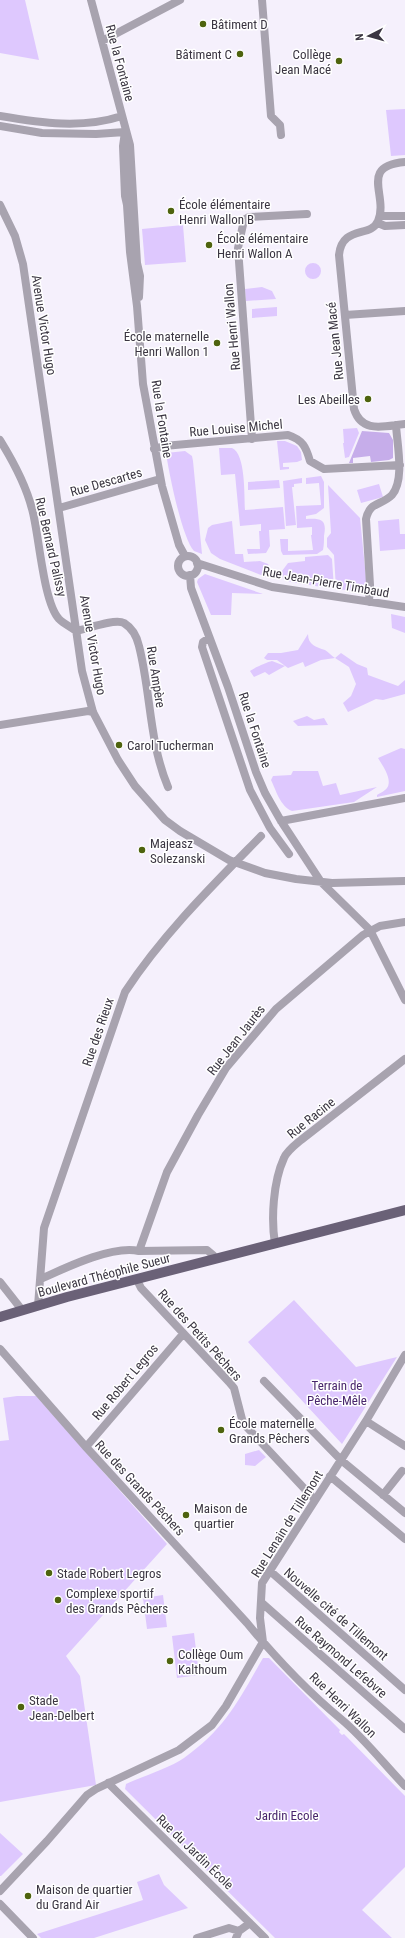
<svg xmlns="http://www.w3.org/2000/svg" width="405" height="1938" font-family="'Roboto Condensed',sans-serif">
<rect width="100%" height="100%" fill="#f5f0fc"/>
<path fill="#dec8fe" d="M0 0H25L39 60 0 53Z
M405 109V155L391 156 386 110Z
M183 225 186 262 145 265 142 229Z
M305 271a8 8 0 1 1 16 0a8 8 0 1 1-16 0Z
M262 287 272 291 276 299 246 301 245 289Z
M277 307V316L252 318V309Z
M343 429 357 428 359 433 349 457 345 458 343 443H344Z
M277 441H285L297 446 301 452 302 460 297 462 283 463V467H289V469L280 470Z
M219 448H232C246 454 244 496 245 510L283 507 285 529 269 530 270 546 266 553 248 554 247 549H260L259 531H261V524L240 526 235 474 221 475Z
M185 451 192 456 193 461 202 554 194 551C182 538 169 473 166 453Z
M321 476 324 482V508L316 514 306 516V519C322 518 327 520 324 536 324 541 324 545 323 550L317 554 283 555 281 551 280 539H288V551L313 550 311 535H312V527L297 528 296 506 321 505 319 483 306 484V478Z
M302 478V483L294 484V487H292L296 525 286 526 283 481Z
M279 480 280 488 248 490V482Z
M379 484 383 497 361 503 357 490Z
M328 485 360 518 367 588 365 592 336 589 334 555 327 547V538L331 533Z
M399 519 400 534H405V549L380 551 378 521Z
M232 521 235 554H243L244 562 260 561 268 564 272 572 270 576 266 577 220 559 211 553 205 540 208 528 212 525Z
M328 555 332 559 334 589 291 582 283 579 282 571 288 563 305 561V557Z
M205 574 263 594 232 593 231 615H211L197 582 198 579Z
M391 614 405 617V633L392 628Z
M308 634C308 645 316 647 325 650 328 652 332 656 335 658L341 653 357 664 367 668 368 675 398 686 405 680V694L383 700 376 699 348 712 343 703 351 696 356 684 349 667 335 658 321 660 305 667 303 662 288 668 277 660H267L264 658 268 653H281L298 650Z
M272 661 285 666 269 675 265 672 254 677 250 671C254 668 267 662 272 661Z
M307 716 314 720 324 718 328 725 298 726 293 721Z
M401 748 405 749V791L377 797V795C380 793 385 791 387 788 393 779 382 765 378 758Z
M293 771H318L323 786 336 783 340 795 377 787 354 802 292 811C280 806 276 790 271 780L273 776 291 775Z
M294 1300 356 1367 397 1357 342 1444 248 1342Z
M17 1396H36L167 1544 66 1656 80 1676 96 1785 0 1802V1441L9 1440 3 1398Z
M259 1450 266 1457 255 1466 245 1465V1454Z
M163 1595 167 1627 147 1629 143 1598Z
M194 1633 199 1675 177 1678 172 1636Z
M263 1658H269L340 1730 339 1732 342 1735 344 1734 405 1796V1867L362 1910 392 1938H275L125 1789 126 1784C143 1776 170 1768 184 1758 225 1729 239 1700 263 1658Z
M0 1833 23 1854 1 1876H0Z
M159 1874 164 1885 188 1908 94 1938H41L37 1934 143 1900 137 1882Z"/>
<path fill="#c6adea" d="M362 431 389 433 393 440V458L389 460 371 462 370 456 353 458V463H349Z"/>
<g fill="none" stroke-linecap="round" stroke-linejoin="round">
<path stroke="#a8a3af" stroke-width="8" d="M91 0 130 145 137 263 140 276 139 297
M262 0 271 116 280 125 281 135
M102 41 180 0
M0 116C41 123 82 129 122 116
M0 126 42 133 96 134 125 132
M125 132 123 146 125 196 127 205 130 252 137 306 143 384 162 486 179 545 185 556
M405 162C358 166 389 196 378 221 371 238 342 225 339 255L354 409C362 434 384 426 405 424
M0 205 15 236 23 264 82 671 93 712 118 760 135 786 165 820 180 831 229 860 265 873 296 879 332 883 405 881
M380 216H405
M378 223 385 226 405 225
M345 315 405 311
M252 439 238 248 244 220 249 217 307 214
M0 440C13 461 26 485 32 509 39 533 43 602 59 619 64 624 71 627 76 631 87 629 115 618 124 623 132 628 137 637 139 646 151 693 149 742 168 787
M154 449 164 446 288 435C303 440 306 447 310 461L324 469 400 465
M59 508 160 479
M178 566a10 10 0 1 1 20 0a10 10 0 1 1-20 0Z
M197 563 272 587 405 607
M190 575 191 588 228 687 256 772 265 793 281 821 321 882 370 930 405 1000
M369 602 370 585 366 519C370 501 381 506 392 495 405 480 397 444 396 425
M209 638 203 642 202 647 250 790 270 828 289 854
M0 725 88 711 93 712
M281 821 405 798
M275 1244C271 1219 273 1182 284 1158 287 1151 295 1145 301 1140L405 1059
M139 1251 167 1172 198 1115 226 1068 276 1009 363 935 380 926 405 922
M41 1279C65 1268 112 1245 139 1251L207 1250 213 1255 215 1259
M137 1280 141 1288 229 1382 234 1388 243 1423 315 1500
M0 1282 22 1310
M38 1306 44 1228 125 992C163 934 213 885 261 836
M0 1349 86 1447 247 1623C275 1657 307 1691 341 1719 364 1738 384 1764 405 1786
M264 1381 341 1460 405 1513
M366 1421 405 1446
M86 1447 183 1334
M330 1476 405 1539
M383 1495 402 1471
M270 1571 405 1690
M262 1603 405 1729
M108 1783 265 1938
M0 1891 47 1841 87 1795 96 1789 179 1750 212 1725 226 1706 263 1642 260 1618 262 1583 366 1421 405 1355
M0 1904 33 1938
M197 1938 229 1928 239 1931
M236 1938 239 1931 250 1923"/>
<path stroke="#6a6177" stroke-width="10" d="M0 1317 67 1297 405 1210"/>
</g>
<g fill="#4e630e" stroke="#fff" stroke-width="1.5">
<circle cx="203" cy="24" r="4"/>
<circle cx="240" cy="54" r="4"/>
<circle cx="339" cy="61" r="4"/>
<circle cx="171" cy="211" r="4"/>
<circle cx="209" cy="245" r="4"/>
<circle cx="217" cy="343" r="4"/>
<circle cx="368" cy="399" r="4"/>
<circle cx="119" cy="745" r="4"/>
<circle cx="142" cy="850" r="4"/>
<circle cx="221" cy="1430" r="4"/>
<circle cx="186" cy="1515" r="4"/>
<circle cx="49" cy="1573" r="4"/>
<circle cx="58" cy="1600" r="4"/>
<circle cx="170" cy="1661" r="4"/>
<circle cx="21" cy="1707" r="4"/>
<circle cx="28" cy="1896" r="4"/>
</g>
<g text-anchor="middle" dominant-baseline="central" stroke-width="3" stroke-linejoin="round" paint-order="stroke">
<g font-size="13" fill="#3b3642" stroke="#fff" text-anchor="start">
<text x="211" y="24">Bâtiment D</text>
<text x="232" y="54" text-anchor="end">Bâtiment C</text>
<text x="331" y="54" text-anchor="end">Collège<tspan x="331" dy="15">Jean Macé</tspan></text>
<text x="179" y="204">École élémentaire<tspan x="179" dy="15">Henri Wallon B</tspan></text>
<text x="217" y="238">École élémentaire<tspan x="217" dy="15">Henri Wallon A</tspan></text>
<text x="209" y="336" text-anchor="end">École maternelle<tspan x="209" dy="15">Henri Wallon 1</tspan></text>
<text x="360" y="399" text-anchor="end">Les Abeilles</text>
<text x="127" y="745">Carol Tucherman</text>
<text x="150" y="843">Majeasz<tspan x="150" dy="15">Solezanski</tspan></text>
<text x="229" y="1423">École maternelle<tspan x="229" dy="15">Grands Pêchers</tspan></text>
<text x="194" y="1508">Maison de<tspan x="194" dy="15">quartier</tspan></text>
<text x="57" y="1573">Stade Robert Legros</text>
<text x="66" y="1593">Complexe sportif<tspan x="66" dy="15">des Grands Pêchers</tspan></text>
<text x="178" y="1654">Collège Oum<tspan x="178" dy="15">Kalthoum</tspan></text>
<text x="29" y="1700">Stade<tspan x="29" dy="15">Jean-Delbert</tspan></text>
<text x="36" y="1889">Maison de quartier<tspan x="36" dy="15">du Grand Air</tspan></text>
</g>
<g font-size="13" fill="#3b3642" stroke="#fff">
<text transform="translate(120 63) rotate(75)">Rue la Fontaine</text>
<text transform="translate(44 325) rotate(81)">Avenue Victor Hugo</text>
<text transform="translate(232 327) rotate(-95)">Rue Henri Wallon</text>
<text transform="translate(335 341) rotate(-96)">Rue Jean Macé</text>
<text transform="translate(162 419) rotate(81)">Rue la Fontaine</text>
<text transform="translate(236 428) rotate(-5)">Rue Louise Michel</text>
<text transform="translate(106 482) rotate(-16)">Rue Descartes</text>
<text transform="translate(51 547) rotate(77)">Rue Bernard Palissy</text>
<text transform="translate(326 582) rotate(10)">Rue Jean-Pierre Timbaud</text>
<text transform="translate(93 645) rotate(80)">Avenue Victor Hugo</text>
<text transform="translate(156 677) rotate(81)">Rue Ampère</text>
<text transform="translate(255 730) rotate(72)">Rue la Fontaine</text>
<text transform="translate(98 1032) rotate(-71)">Rue des Rieux</text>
<text transform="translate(236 1040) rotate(-52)">Rue Jean Jaurès</text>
<text transform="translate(311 1118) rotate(-39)">Rue Racine</text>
<text transform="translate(104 1275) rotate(-15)">Boulevard Théophile Sueur</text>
<text transform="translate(200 1335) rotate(48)">Rue des Petits Pêchers</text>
<text transform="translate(125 1382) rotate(-50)">Rue Robert Legros</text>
<text transform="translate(140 1488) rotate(47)">Rue des Grands Pêchers</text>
<text transform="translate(287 1524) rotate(-58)">Rue Lenain de Tillemont</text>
<text transform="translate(336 1614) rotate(41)">Nouvelle cité de Tillemont</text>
<text transform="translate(341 1657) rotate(41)">Rue Raymond Lefebvre</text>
<text transform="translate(343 1705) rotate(44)">Rue Henri Wallon</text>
<text transform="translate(195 1852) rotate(44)">Rue du Jardin École</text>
</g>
<g font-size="13" fill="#49266d" stroke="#fff">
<text x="337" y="1385">Terrain de<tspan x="337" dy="15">Pêche-Mêle</tspan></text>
<text x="287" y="1815">Jardin Ecole</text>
</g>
</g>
<g transform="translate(369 36) rotate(264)" stroke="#ffffff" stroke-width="3" paint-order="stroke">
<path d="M0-3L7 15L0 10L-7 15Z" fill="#3b3642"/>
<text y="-6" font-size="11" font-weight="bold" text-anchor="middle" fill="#3b3642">N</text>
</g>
</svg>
